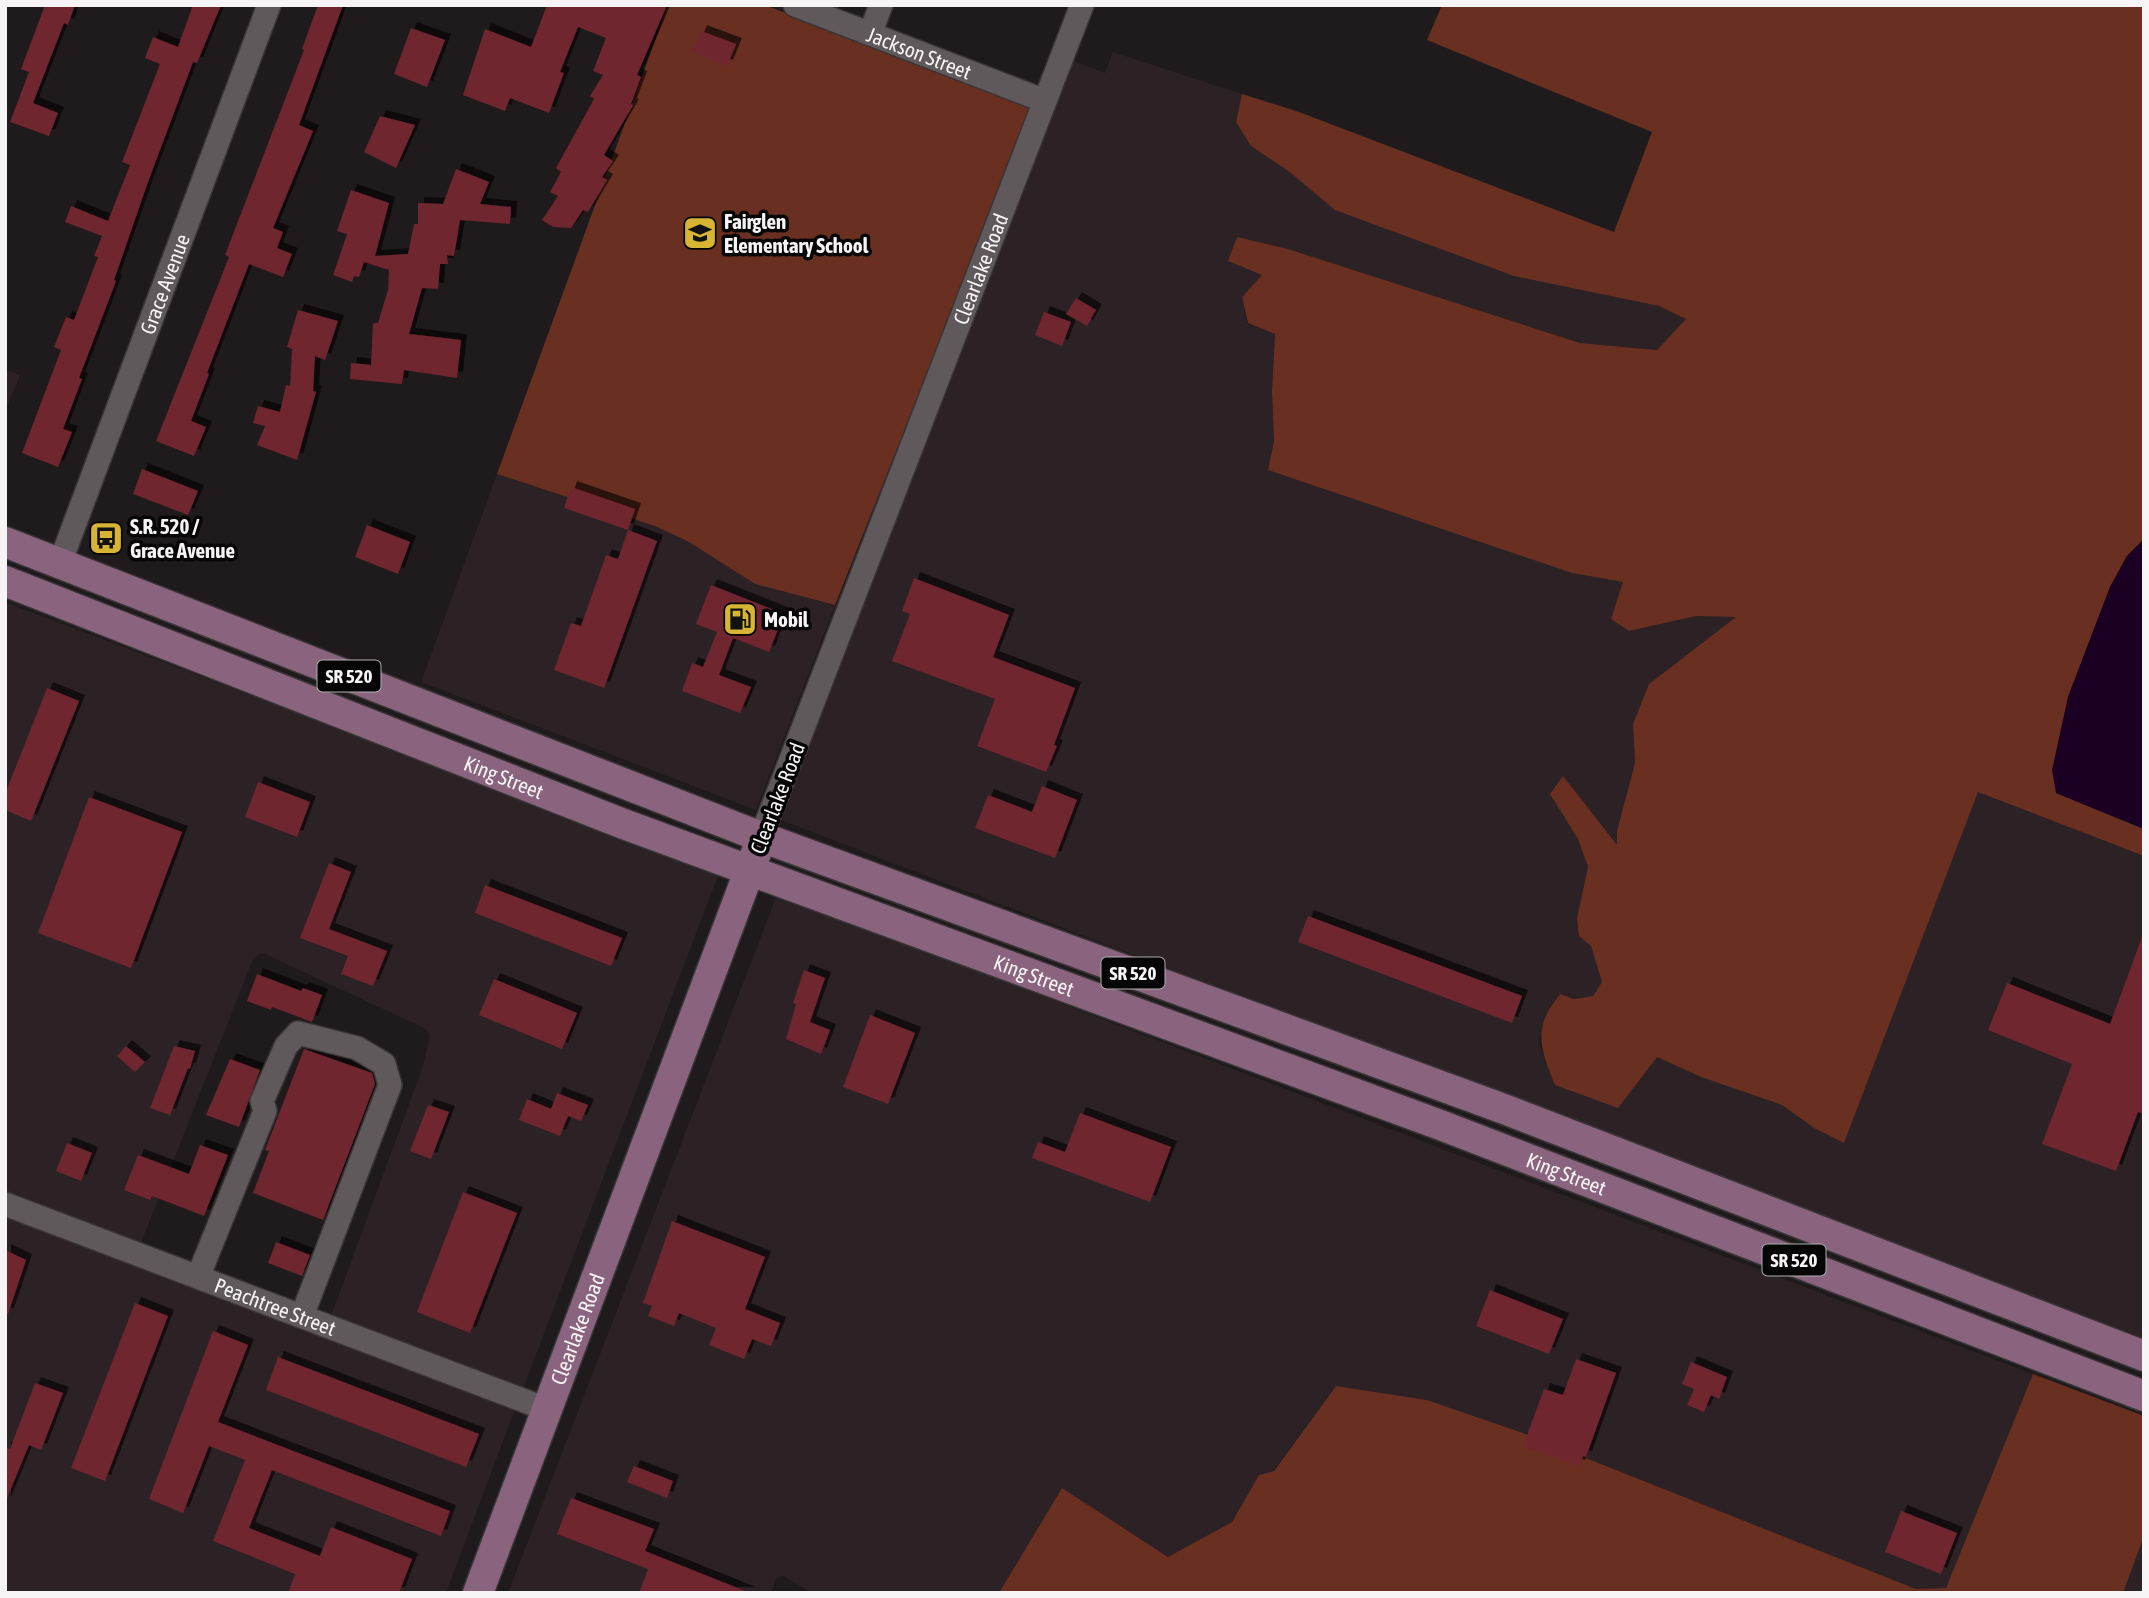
<svg xmlns="http://www.w3.org/2000/svg" width="2149" height="1598" font-family="'Asap Condensed',sans-serif">
<defs>
<filter id="shadow"><feDropShadow dx="6" dy="-6" stdDeviation="0" flood-color="#0009"/></filter>
</defs>
<rect width="100%" height="100%" fill="#1f1a1b"/>
<path fill="#2c2124" d="M1113 52 1242 94 1236 122 1251 146 1291 173 1604 294 1659 306 1687 319 1657 350 1580 343 1288 249 1237 237 1228 261 1263 275 1242 297 1247 323 1275 334 1272 391 1274 441 1268 470 1572 573 1624 582 1619 597 1629 631 1696 616 1737 617 1649 684 1633 724 1635 763 1617 831V846L1563 777 1550 793 1578 839 1588 867 1577 918 1591 946 1602 982 1593 996 1574 999 1560 994 1552 1004 1541 1033 1539 1044 1555 1084 1657 1057 1701 1077 1782 1105 1814 1128 1844 1143 1978 791 2144 856V1342L778 819 1071 60 1105 73Z
M5 369 20 375 5 412Z
M497 474 655 526 689 542 755 584 835 605 756 810 421 682Z
M5 602 719 873 523 1389 331 1316 422 1069 430 1036 426 1029 265 954H259L253 959 141 1243 5 1192Z
M777 895 2033 1374 1946 1588 1916 1589 1523 1433 1427 1400 1336 1386 1273 1471 1259 1475 1232 1522 1168 1557 1062 1488 999 1593H811L784 1576 777 1577 771 1593H508Z
M5 1215 515 1409 446 1593H5Z
M2144 1536V1593H2123Z"/>
<path fill="#693021" d="M668 5H765L1032 108 835 605 755 584 689 542 655 526 497 474Z
M1442 5H2144V539L2127 556 2110 587 2068 697 2056 793 2144 829V856L1978 792 1844 1143 1814 1128 1782 1105 1701 1077 1657 1057 1618 1108 1555 1085C1540 1048 1532 1028 1560 994L1574 999 1593 996 1602 982 1591 946 1579 936 1577 918 1588 867 1578 839 1550 794 1563 776 1617 845V831L1635 763 1633 724 1649 684 1736 617 1696 616 1629 631 1611 619 1623 582 1572 573 1268 470 1274 441 1272 391 1275 334 1248 323 1242 297 1262 275 1228 261 1237 237 1288 249 1580 343 1657 350 1686 319 1659 306 1514 276 1335 210 1291 173 1251 146 1236 122 1242 94 1299 112 1614 232 1652 132 1427 40Z
M2033 1374 2144 1416V1536L2123 1593H999L1062 1488 1168 1557 1232 1522 1259 1475 1274 1471 1336 1386 1427 1400 1523 1433 1916 1589 1946 1588Z"/>
<path fill="#1c0023" d="M2144 539V829L2056 793 2052 770 2068 697 2110 587 2127 556Z"/>
<path fill="#70252e" filter="url(#shadow)" d="M45 5H75L68 25 64 23 33 103 58 113 49 136 10 122 29 72 21 69Z
M193 5H221L197 63 193 62 148 182 114 280 116 281 79 378 82 379 63 429 72 432 58 467 22 453 61 350 54 347 66 317 74 320 98 257 94 256 102 236 65 222 71 206 108 221 130 165 122 162 160 64 145 58 153 37 178 47Z
M318 5H343L299 125 313 131 273 228 283 232 277 248 292 254 283 277 249 264 207 373 209 374 191 421 206 427 194 456 156 441 229 257 225 255 304 50 302 49Z
M547 5H667L637 75 641 77 631 104 633 105 604 155 613 161 602 177 607 180 588 212 583 210 571 228 553 227 542 220 558 196 550 192 561 172 556 168 594 99 590 96 603 75 593 71 606 38 578 27 560 72 564 73 549 113 510 98 505 111 463 95 485 29 531 47Z
M411 28 445 40 427 87 394 74Z
M701 31 736 44 727 66 692 52Z
M380 116 415 125 396 168 364 152Z
M456 169 489 182 480 204 511 207 510 224 460 220 454 256 447 255 448 264H440L438 289 422 288 409 334 461 340 457 378 404 370 402 384 350 379 351 363 371 365 373 323H378L388 290 389 270 364 262 359 277 354 276 352 282 333 275 347 234 337 231 351 190 389 203 375 256 408 254 414 224H418V203L443 204Z
M1076 298 1096 310 1087 326 1066 314Z
M298 310 338 321 325 360 315 356 313 391 316 392 297 460 257 445 265 426 253 423 258 406 280 412 286 385 290 386 292 349 287 347Z
M1044 312 1071 322 1062 346 1035 335Z
M142 469 198 491 188 515 133 494Z
M571 487 635 509 628 530 564 508Z
M367 525 410 542 398 574 355 557Z
M628 530 657 541 604 688 554 670 571 623 581 626 606 555 618 559Z
M914 578 1009 615 993 657 1075 688 1054 745 1057 746 1046 772 977 746 995 699 892 661 910 614 902 611Z
M711 585 784 614 769 652 733 638 719 675 751 687 740 713 682 691 692 663 703 667 717 632 696 624Z
M47 688 79 701 31 821 5 810V794Z
M258 782 310 802 297 837 245 817Z
M1042 786 1077 800 1055 858 975 828 988 795 1032 812Z
M89 797 182 832 131 968 38 933Z
M329 863 351 872 329 929 387 951 373 986 341 974 348 956 300 938Z
M485 885 622 938 611 966 475 913Z
M1308 916 1522 996 1512 1023 1298 942Z
M2142 937 2144 1114 2138 1112 2116 1171 2042 1144 2072 1064 1988 1030 2007 983 2110 1024Z
M804 970 825 978 810 1022 830 1030 821 1054 786 1039 796 1004 793 1003Z
M257 974 301 991 303 988 322 995 312 1022 272 1007 271 1010 247 1001Z
M494 979 577 1013 562 1049 479 1015Z
M870 1015 915 1033 888 1104 843 1087Z
M126 1046 145 1062 135 1072 117 1056Z
M174 1046 195 1051 190 1069 188 1068 170 1115 150 1108Z
M304 1049 372 1073 375 1084 323 1220 253 1193 269 1151 265 1150Z
M230 1059 260 1070 239 1127 206 1115Z
M557 1093 588 1105 581 1121 568 1116 560 1136 519 1120 527 1099 551 1109Z
M428 1105 449 1112 431 1159 410 1151Z
M1080 1113 1171 1147 1150 1202 1032 1158 1038 1142 1065 1152Z
M67 1143 92 1153 81 1181 56 1171Z
M200 1145 228 1155 204 1216 152 1196 150 1200 124 1190 138 1155 189 1174Z
M463 1192 517 1213 470 1333 417 1312Z
M672 1221 765 1257 745 1309 780 1323 771 1346 752 1339 744 1359 709 1345 716 1328 679 1313 674 1326 648 1316 652 1306 643 1303Z
M276 1242 310 1255 302 1276 268 1263Z
M5 1250 26 1260 8 1314H5Z
M1490 1290 1563 1319 1549 1354 1476 1326Z
M135 1303 168 1316 105 1481 71 1468Z
M213 1331 248 1345 218 1422 450 1511 441 1536 272 1470 249 1528 320 1556 331 1527 412 1559 399 1593H288L295 1574 213 1541 245 1460 209 1446 183 1513 149 1499Z
M278 1357 479 1434 466 1467 266 1390Z
M1576 1359 1616 1373 1586 1457 1583 1456 1579 1466 1523 1446 1544 1389 1563 1395Z
M1691 1362 1727 1377 1719 1399 1711 1395 1704 1412 1687 1405 1694 1389 1682 1384Z
M35 1383 63 1393 41 1450 29 1445 5 1503V1447L10 1449Z
M634 1466 673 1481 667 1498 627 1482Z
M571 1498 654 1529 645 1551 750 1593H639L648 1569 557 1534Z
M1901 1511 1957 1533 1941 1574 1885 1552Z"/>
<g fill="none" stroke-linecap="round" stroke-linejoin="round">
<g stroke="#393536" stroke-width="26">
<g id="minor">
<path id="s1" d="M795 5 1045 101"/>
<path d="M870 34 881 5"/>
<path id="s2" d="M60 563 269 5"/>
<path id="s3" d="M761 837 1082 5"/>
<path id="s4" d="M5 1204 546 1409"/>
<path d="M198 1277 265 1111 262 1101 286 1046 298 1033 357 1048 384 1064 390 1085 302 1316"/>
</g>
</g>
<g stroke="#393536" stroke-width="33">
<g id="major">
<path d="M5 542 761 837 1504 1109 2144 1356"/>
<path id="s5" d="M5 581 621 823 1443 1126 2144 1396"/>
<path id="s6" d="M478 1593 756 853"/>
</g>
</g>
<use href="#minor" stroke="#5f595b" stroke-width="23"/>
<use href="#major" stroke="#8a647e" stroke-width="30"/>
</g>
<defs>
<g id="school-square" transform="scale(1.75)"><rect x="-9" y="-9" width="18" height="18" rx="4" fill="#d8b434" stroke="#070606"/><path d="M0-5L7-2L0 1L-7-2ZM-4 1L0 2.5L4 1V4Q0 6-4 4Z" fill="#111"/></g>
<g id="bus-square" transform="scale(1.75)"><rect x="-9" y="-9" width="18" height="18" rx="4" fill="#d8b434" stroke="#070606"/><path d="M-5-6H5V4H4V6H2V4H-2V6H-4V4H-5ZM-3.5-4V0h7V-4ZM-3.5 1.2v1.5H-2V1.2ZM2 1.2v1.5H3.5V1.2Z" fill="#111"/></g>
<g id="fuel-square" transform="scale(1.75)"><rect x="-9" y="-9" width="18" height="18" rx="4" fill="#d8b434" stroke="#070606"/><path d="M-5.5-6h7V0h2V4h1.3V-2.5L3-4.5l.8-.8L6-3V5H2.5V1h-1V6h-7ZM-4.2-4.7v3.2H.2V-4.7Z" fill="#111"/></g>
</defs>
<g fill-rule="evenodd">
<use href="#school-square" x="700" y="233"/>
<use href="#bus-square" x="106" y="538"/>
<use href="#fuel-square" x="740" y="619"/>
</g>
<g text-anchor="middle" dominant-baseline="central" stroke-width="7" stroke-linejoin="round" paint-order="stroke">
<g fill="#070606" stroke="#afadad" stroke-width="2">
<rect x="317.5" y="660.5" width="63" height="31" rx="5"/>
<rect x="1101.5" y="957.5" width="63" height="31" rx="5"/>
<rect x="1762.5" y="1244.5" width="63" height="31" rx="5"/>
</g>
<g font-size="19" font-weight="bold" fill="#f7f4f5">
<text x="349" y="676">SR 520</text>
<text x="1133" y="973">SR 520</text>
<text x="1794" y="1260">SR 520</text>
</g>
<g font-size="21" fill="#f7f4f5" stroke="#070606">
<text stroke="none"><textPath href="#s1" startOffset="133">Jackson Street</textPath></text>
<text stroke="none"><textPath href="#s3" startOffset="609">Clearlake Road</textPath></text>
<text stroke="none"><textPath href="#s2" startOffset="298">Grace Avenue</textPath></text>
<text stroke="none"><textPath href="#s5" startOffset="536">King Street</textPath></text>
<text transform="translate(777 798) rotate(-69)">Clearlake Road</text>
<text stroke="none"><textPath href="#s5" startOffset="1102">King Street</textPath></text>
<text stroke="none"><textPath href="#s5" startOffset="1670">King Street</textPath></text>
<text stroke="none"><textPath href="#s4" startOffset="289">Peachtree Street</textPath></text>
<text stroke="none"><textPath href="#s6" startOffset="282">Clearlake Road</textPath></text>
</g>
<g font-size="21" font-weight="bold" fill="#f7f4f5" stroke="#070606" text-anchor="start">
<text x="724" y="221">Fairglen<tspan x="724" dy="24">Elementary School</tspan></text>
<text x="130" y="526">S.R. 520 /<tspan x="130" dy="24">Grace Avenue</tspan></text>
<text x="764" y="619">Mobil</text>
</g>
</g>
<rect width="2149" height="1598" fill="none" stroke="#f7f4f5" stroke-width="14"/>
</svg>
